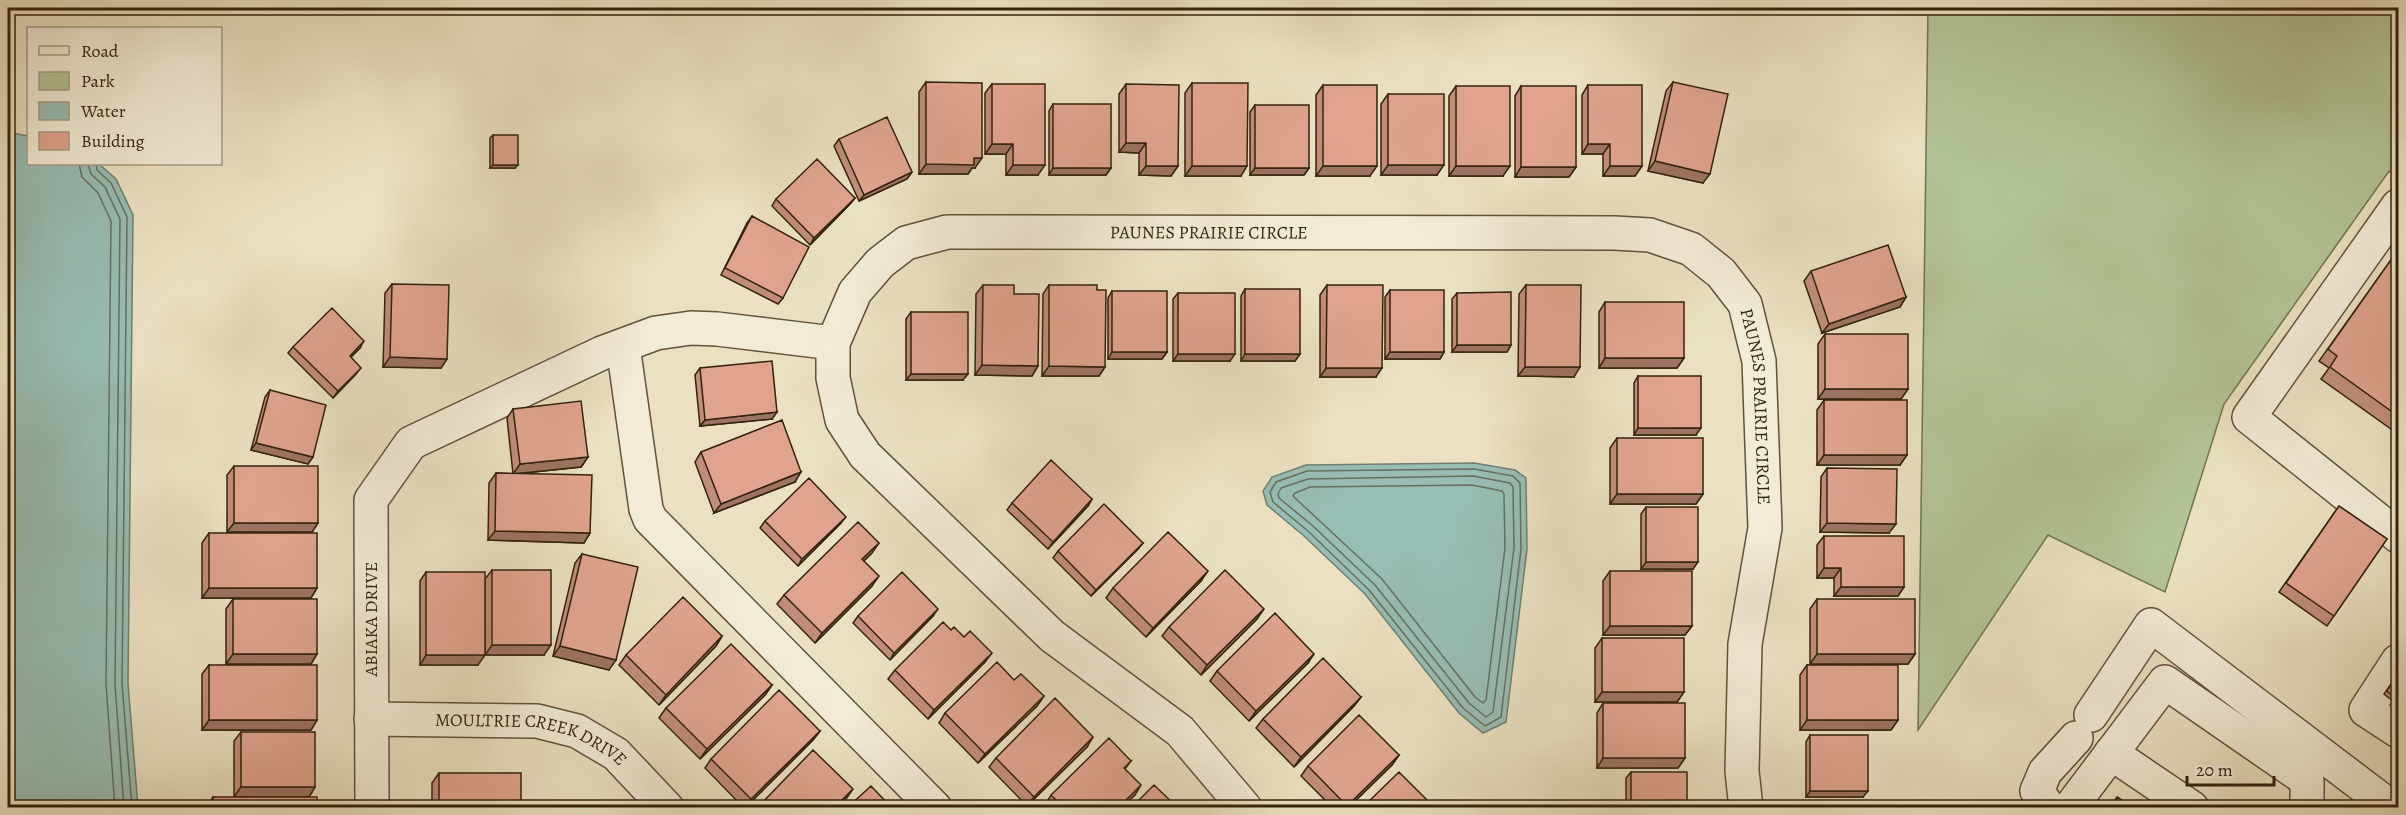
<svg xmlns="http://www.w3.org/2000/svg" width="2406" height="815" font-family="Alegreya,serif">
<rect width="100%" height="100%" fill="#ebe1c2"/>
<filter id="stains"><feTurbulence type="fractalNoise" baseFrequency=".00333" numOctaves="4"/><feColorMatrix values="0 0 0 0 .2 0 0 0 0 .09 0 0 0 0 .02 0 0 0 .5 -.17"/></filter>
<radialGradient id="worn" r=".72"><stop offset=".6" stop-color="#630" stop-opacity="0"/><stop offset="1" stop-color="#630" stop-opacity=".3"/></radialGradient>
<path fill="#b3c497" stroke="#737352" stroke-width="1.5" d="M1928 8H2398V178L2389 171 2224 404 2165 592 2048 535 1918 730Z"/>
<path fill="#98bdb4" stroke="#707f72" stroke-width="1.5" d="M8 132 28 136V164H99L116 179 133 215 128 684 138 807H8Z
M1474 463 1515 470 1526 478 1527 549 1506 722 1483 733 1459 713 1365 594 1304 536 1267 505 1263 491 1272 477 1306 465Z"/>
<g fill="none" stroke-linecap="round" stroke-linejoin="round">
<path stroke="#667061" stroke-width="1.5" d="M79 164 82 177 98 193 111 221 106 684 115 808
M88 164 91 174 105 187 120 219 115 684 124 808
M96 164 97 170 111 183 127 217 122 684 132 808
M1474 469 1513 476 1520 483 1521 549 1501 717 1485 726 1463 708 1369 590 1308 531 1273 502 1270 492 1276 482 1307 471Z
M1473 476 1510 483 1513 487 1514 548 1493 712 1486 717 1469 703 1375 585 1313 526 1279 498 1278 494 1281 488 1308 479Z
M1472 485 1502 491 1504 494 1505 548 1486 700 1483 703 1475 697 1382 579 1293 496 1295 493 1310 487Z"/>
<g stroke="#61523b" stroke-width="36">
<g id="minor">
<path d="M2398 206 2249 417 2398 536"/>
<path d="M623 346 646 509 650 519 935 808"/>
<path d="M2398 661 2366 710 2398 731"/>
<path d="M2091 715 2151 625 2392 808"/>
<path id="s1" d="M371 719 537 721 577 731 616 754 667 808"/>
<path d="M2111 753 2192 808"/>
<path d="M372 808 371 500 411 443 602 353 656 333 691 328 717 329 833 343"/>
<path id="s2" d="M1245 808 1180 731 1052 636 865 455 842 420 833 378V343L855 292 880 263 906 243 947 232 1614 233 1650 235 1691 249 1721 273 1745 304 1759 361 1765 528 1745 644 1742 771 1746 808"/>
<path d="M2049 808 2037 791 2045 772 2076 738"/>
<path d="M2070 808 2165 682 2307 780V808"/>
</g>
</g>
<use href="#minor" stroke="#f2ecd7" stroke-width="33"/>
</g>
<path fill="#c18d7a" stroke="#33220e" stroke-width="1.5" d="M926 82 975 168H972L968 174H919V92Z
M1673 82 1703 183 1648 171 1666 91Z
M1192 83 1241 176H1185V93Z
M992 84 1038 175H1006V154H985V93Z
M1126 84 1178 166 1171 176 1139 175V153L1119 152V94Z
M1323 85 1370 176H1316V95Z
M1588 85 1642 166 1635 176H1603V154H1582V95Z
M1456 86 1503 176H1449V96Z
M1521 86 1576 167 1569 177H1515V96Z
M1388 94 1437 175H1381V104Z
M1053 104 1111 168 1106 175H1049V111Z
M1255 105 1309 168 1304 175H1250V112Z
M493 135 515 168H490V138Z
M839 139 912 172 907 179 859 201 834 146Z
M855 198 850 204 810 245 772 206 776 199Z
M752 216 783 298 778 304 721 275 747 223Z
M2398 250V434L2321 379 2329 368 2319 361Z
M1811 271 1906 297 1900 307 1822 333 1804 281Z
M392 284 447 359 441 368 383 367 385 293Z
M983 285 1014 294 1038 366 1032 376 975 375 976 294Z
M1049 285 1105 367 1099 376H1042L1043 294Z
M1327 285 1376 377H1320V295Z
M1526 285 1574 377 1518 376 1519 294Z
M1245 289 1300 354 1295 361H1241V296Z
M1390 290 1444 352 1440 359H1385V297Z
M1112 291 1167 352 1162 359H1108V298Z
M1178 293 1230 361H1173V299Z
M1457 293 1511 345 1507 352H1452V299Z
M1605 302 1684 358 1677 368H1599V312Z
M911 312 963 380H906V319Z
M1825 334 1908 389 1901 399H1818V344Z
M293 347 360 348 351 357 356 374 333 398 288 353Z
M700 368 772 419 700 426 695 375Z
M1638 376 1696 435H1634V383Z
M270 390 313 457 308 464 251 450 265 397Z
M1824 400 1907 455 1900 465H1817V410Z
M513 409 588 457 581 467 515 474 590 533 584 543 488 540 489 483 496 473 513 474 507 418Z
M1617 438 1703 494 1696 504H1610V448Z
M701 452 795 482 714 513 695 462Z
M234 466 318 523 312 532H227V475Z
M1827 468 1889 533 1820 532 1821 477Z
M1092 499 1088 506 1048 549 1007 510 1012 503Z
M2339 506 2387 539 2327 626 2279 592Z
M1646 507 1693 569H1641V514Z
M765 521 841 523 798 566 760 528Z
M209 533 317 588 311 598H202V543Z
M1824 536 1904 587 1898 596H1834V578H1817V545Z
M1143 543 1138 549 1091 596 1053 558 1058 551Z
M872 553 864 561 872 586 815 643 777 604 784 595Z
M582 554 609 670 553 656 575 563Z
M492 570 544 655H485V579Z
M1610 571 1692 626 1685 635H1603V581Z
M426 572 478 665H420V581Z
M1201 581 1146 637 1106 598 1113 588Z
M233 599 317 654 311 664H226V609Z
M1817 599 1915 654 1908 664H1810V609Z
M858 616H933L890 660 853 623Z
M1257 619 1201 675 1162 636 1169 627Z
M722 636 716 646 659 705 619 665 626 655Z
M1602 638 1684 692 1677 702H1595V648Z
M985 662 928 719 888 679 895 670Z
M1308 663 1249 721 1210 681 1217 671Z
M209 665 317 720 311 730H202V674Z
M1807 665 1898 720 1891 730H1800V675Z
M2398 674V705L2384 694Z
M1014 680 1044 696 1037 706 978 763 939 723 945 713Z
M772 685 765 695 700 759 659 718 666 708Z
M1361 697 1354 706 1294 767 1256 728 1263 719Z
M1603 703 1685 758 1678 768H1597V713Z
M820 731 813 740 746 807H743L705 768 711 759Z
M241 732 315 787 309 797H234V741Z
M1810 735 1863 797H1806V742Z
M1087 747 1027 806 989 767 996 758Z
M1399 755 1392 765 1349 807H1332L1301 776 1308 766Z
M1131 761 1125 769 1135 795 1122 807H1047L1045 805 1051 795Z
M1631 772 1687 807H1626V778Z
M439 773 521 807H432V783Z
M213 797 317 807H206Z"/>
<path fill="#9d7363" stroke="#33220e" stroke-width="1.5" d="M51 8H108L103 14 48 13Z
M1126 143H1146L1139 153 1119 152Z
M992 144H1013L1006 154H985Z
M1588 144H1610L1603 154H1582Z
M974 158H982L975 168H972L968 174H919L926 164Z
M1655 161 1710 174 1703 183 1648 171Z
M493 165H518L515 168H490Z
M1013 165H1045L1038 175H1006Z
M1388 165H1444L1437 175H1381Z
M1146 166H1178L1171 176 1139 175Z
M1192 166H1247L1241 176H1185Z
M1323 166H1377L1370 176H1316Z
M1456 166H1510L1503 176H1449Z
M1610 166H1642L1635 176H1603Z
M1521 167H1576L1569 177H1515Z
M1053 168H1111L1106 175H1049Z
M1255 168H1309L1304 175H1250Z
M912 172 907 179 859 201 864 195Z
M855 198 850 204 810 245 814 238Z
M1906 297 1900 307 1822 333 1829 324Z
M364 341 360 348 345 363 350 356Z
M1457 345H1511L1507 352H1452Z
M1112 352H1167L1162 359H1108Z
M1390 352H1444L1440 359H1385Z
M1178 354H1235L1230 361H1173Z
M1245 354H1300L1295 361H1241Z
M390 357 447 359 441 368 383 367Z
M1605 358H1684L1677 368H1599Z
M982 365 1038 366 1032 376 975 375Z
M1049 366 1105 367 1099 376H1042Z
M1525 367H1580L1574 377 1518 376Z
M361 368 356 374 333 398 338 391Z
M1326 368H1382L1376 377H1320Z
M911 374H968L963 380H906Z
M1825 389H1908L1901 399H1818Z
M777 412 772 419 700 426 705 420Z
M1638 428H1701L1696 435H1634Z
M256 443 313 457 308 464 251 450Z
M1824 455H1907L1900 465H1817Z
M588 457 581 467 513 474 520 464Z
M801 472 795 482 714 513 721 504Z
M1617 494H1703L1696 504H1610Z
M1092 499 1088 506 1048 549 1053 542Z
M846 517 841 523 798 566 802 559Z
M234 523H318L312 532H227Z
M1827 523 1896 524 1889 533 1820 532Z
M495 531 590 533 584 543 488 540Z
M879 543 872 553 855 569 862 559Z
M1143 543 1138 549 1091 596 1096 590Z
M1646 562H1698L1693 569H1641Z
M1824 568H1841L1834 578H1817Z
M1208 571 1201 581 1146 637 1153 628Z
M879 576 872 586 815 643 822 633Z
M1841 587H1904L1898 596H1834Z
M209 588H317L311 598H202Z
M938 609 933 616 890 660 894 653Z
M1264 609 1257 619 1201 675 1207 665Z
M1610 626H1692L1685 635H1603Z
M722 636 716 646 659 705 666 695Z
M492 645H551L544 655H485Z
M560 646 616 660 609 670 553 656Z
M992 653 985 662 928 719 934 710Z
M233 654H317L311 664H226Z
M1314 654 1308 663 1249 721 1256 711Z
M1817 654H1915L1908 664H1810Z
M426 655H485L478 665H420Z
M772 685 765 695 700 759 707 749Z
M1602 692H1684L1677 702H1595Z
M1044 696 1037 706 978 763 985 754Z
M1361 697 1354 706 1294 767 1301 757Z
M209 720H317L311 730H202Z
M1807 720H1898L1891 730H1800Z
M820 731 813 740 746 807 751 799Z
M1093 737 1087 747 1027 806 1034 797Z
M1399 755 1392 765 1349 807H1346Z
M1603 758H1685L1678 768H1597Z
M1141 785 1135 795 1122 807H1119Z
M241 787H315L309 797H234Z
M853 789 846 799 838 807H835Z
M1810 791H1868L1863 797H1806Z"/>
<path fill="#e0a48e" stroke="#33220e" stroke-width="1.5" d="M926 82 982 83V158H974V165L926 164Z
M1673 82 1728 94 1710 174 1655 161Z
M1192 83H1248L1247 166H1192Z
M992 84H1045V165H1013V144H992Z
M1126 84 1179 85 1178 166H1146V143H1126Z
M1323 85H1377V166H1323Z
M1588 85H1642V166H1610V144H1588Z
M1456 86H1510V166H1456Z
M1521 86H1576V167H1521Z
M1388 94H1444V165H1388Z
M1053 104H1111V168H1053Z
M1255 105H1309V168H1255Z
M887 117 912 172 864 195 839 139Z
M493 135H518V165H493Z
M817 159 855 198 814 238 776 199Z
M752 216 809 247 783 298 725 268Z
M1888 245 1906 297 1829 324 1811 271Z
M2398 250V416L2330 367 2337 356 2328 349Z
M392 284 449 285 447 359 390 357Z
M983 285H1014V294H1039L1038 366 982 365Z
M1049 285H1097V290H1106L1105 367 1049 366Z
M1327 285H1383L1382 368H1326Z
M1526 285H1581L1580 367H1525Z
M1245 289H1300V354H1245Z
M1390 290H1444V352H1390Z
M1112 291H1167V352H1112Z
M1511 292V345H1457V293Z
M1178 293H1235V354H1178Z
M1605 302H1684V358H1605Z
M332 308 364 341 350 356 361 368 338 391 293 347Z
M911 312H968V374H911Z
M1825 334H1908V389H1825Z
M772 361 777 412 705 420 700 368Z
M1638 376H1701V428H1638Z
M270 390 326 405 313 457 256 443Z
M1824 400H1907V455H1824Z
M581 401 588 457 520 464 513 409Z
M782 420 801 472 721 504 701 452Z
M1617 438H1703V494H1617Z
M1051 460 1092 499 1053 542 1012 503Z
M234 466H318V523H234Z
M1827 468 1897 469 1896 524 1827 523Z
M496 473 592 475 590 533 495 531Z
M809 478 846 517 802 559 765 521Z
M1104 504 1143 543 1096 590 1058 551Z
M2339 506 2387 539 2334 616 2286 583Z
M1646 507H1698V562H1646Z
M858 522 879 543 862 559 879 576 822 633 784 595Z
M1168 532 1208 571 1153 628 1113 588Z
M209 533H317V588H209Z
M1824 536H1904V587H1841V568H1824Z
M582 554 638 567 616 660 560 646Z
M492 570H551V645H492Z
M1225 570 1264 609 1207 665 1169 627Z
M1610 571H1692V626H1610Z
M426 572H485V655H426Z
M902 572 938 609 894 653 858 616Z
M683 597 722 636 666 695 626 655Z
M233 599H317V654H233Z
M1817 599H1915V654H1817Z
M1275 613 1314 654 1256 711 1217 671Z
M943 622 951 630 954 627 964 637 970 631 992 653 934 710 895 670Z
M1602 638H1684V692H1602Z
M731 644 772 685 707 749 666 708Z
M1323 658 1361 697 1301 757 1263 719Z
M997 662 1014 680 1021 674 1044 696 985 754 945 713Z
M209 665H317V720H209Z
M1807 665H1898V720H1807Z
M2398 674V700L2387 691Z
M779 690 820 731 751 799 711 759Z
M1055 698 1093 737 1034 797 996 758Z
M1603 703H1685V758H1603Z
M1359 715 1399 755 1347 806 1308 766Z
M241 732H315V787H241Z
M1810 735H1868V791H1810Z
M1109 738 1131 761 1124 768 1141 785 1119 807H1063L1051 795Z
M813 750 853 789 835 807H758Z
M1399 772 1434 807H1363Z
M1631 772H1687V807H1631Z
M439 773H521V807H439Z
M1154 785 1177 807H1132Z
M871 786 891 807H848Z
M213 797H317V807H213Z
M2117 797 2133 807H2110Z
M1818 802H1876V807H1818Z"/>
<g text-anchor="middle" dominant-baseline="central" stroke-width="4.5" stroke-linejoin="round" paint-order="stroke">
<g font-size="18" fill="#33220e" stroke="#f2ecd7">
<text stroke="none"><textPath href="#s2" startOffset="1071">PAUNES PRAIRIE CIRCLE</textPath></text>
<text stroke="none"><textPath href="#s2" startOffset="1737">PAUNES PRAIRIE CIRCLE</textPath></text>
<text transform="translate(371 619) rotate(-90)">ABIAKA DRIVE</text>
<text stroke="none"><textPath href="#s1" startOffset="164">MOULTRIE CREEK DRIVE</textPath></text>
</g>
</g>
<rect width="2406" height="815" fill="none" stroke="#ebe1c2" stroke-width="30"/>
<rect x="9" y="9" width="2388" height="797" fill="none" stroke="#33220e" stroke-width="3"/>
<rect x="15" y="15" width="2376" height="785" fill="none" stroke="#33220e" stroke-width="1.5"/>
<rect x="27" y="27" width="195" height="138" fill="#f2ecd7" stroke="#a69b87" stroke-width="1.5"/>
<rect x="39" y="46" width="30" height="9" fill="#f2ecd7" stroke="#a69b87" stroke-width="1.5"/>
<text x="81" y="57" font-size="18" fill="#33220e">Road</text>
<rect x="39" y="72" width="30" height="18" fill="#b3c497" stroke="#a69b87" stroke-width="1.5"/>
<text x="81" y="87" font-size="18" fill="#33220e">Park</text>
<rect x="39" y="102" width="30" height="18" fill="#98bdb4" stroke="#a69b87" stroke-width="1.5"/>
<text x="81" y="117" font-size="18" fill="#33220e">Water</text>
<rect x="39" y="132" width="30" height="18" fill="#e0a48e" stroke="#a69b87" stroke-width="1.5"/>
<text x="81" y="147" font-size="18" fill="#33220e">Building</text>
<path d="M2187 776v9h87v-9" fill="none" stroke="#33220e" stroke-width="3"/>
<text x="2196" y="776" font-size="18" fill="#33220e" stroke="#f2ecd7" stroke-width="4.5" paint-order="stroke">20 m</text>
<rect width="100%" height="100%" filter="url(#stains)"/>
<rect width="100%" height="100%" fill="url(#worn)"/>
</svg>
